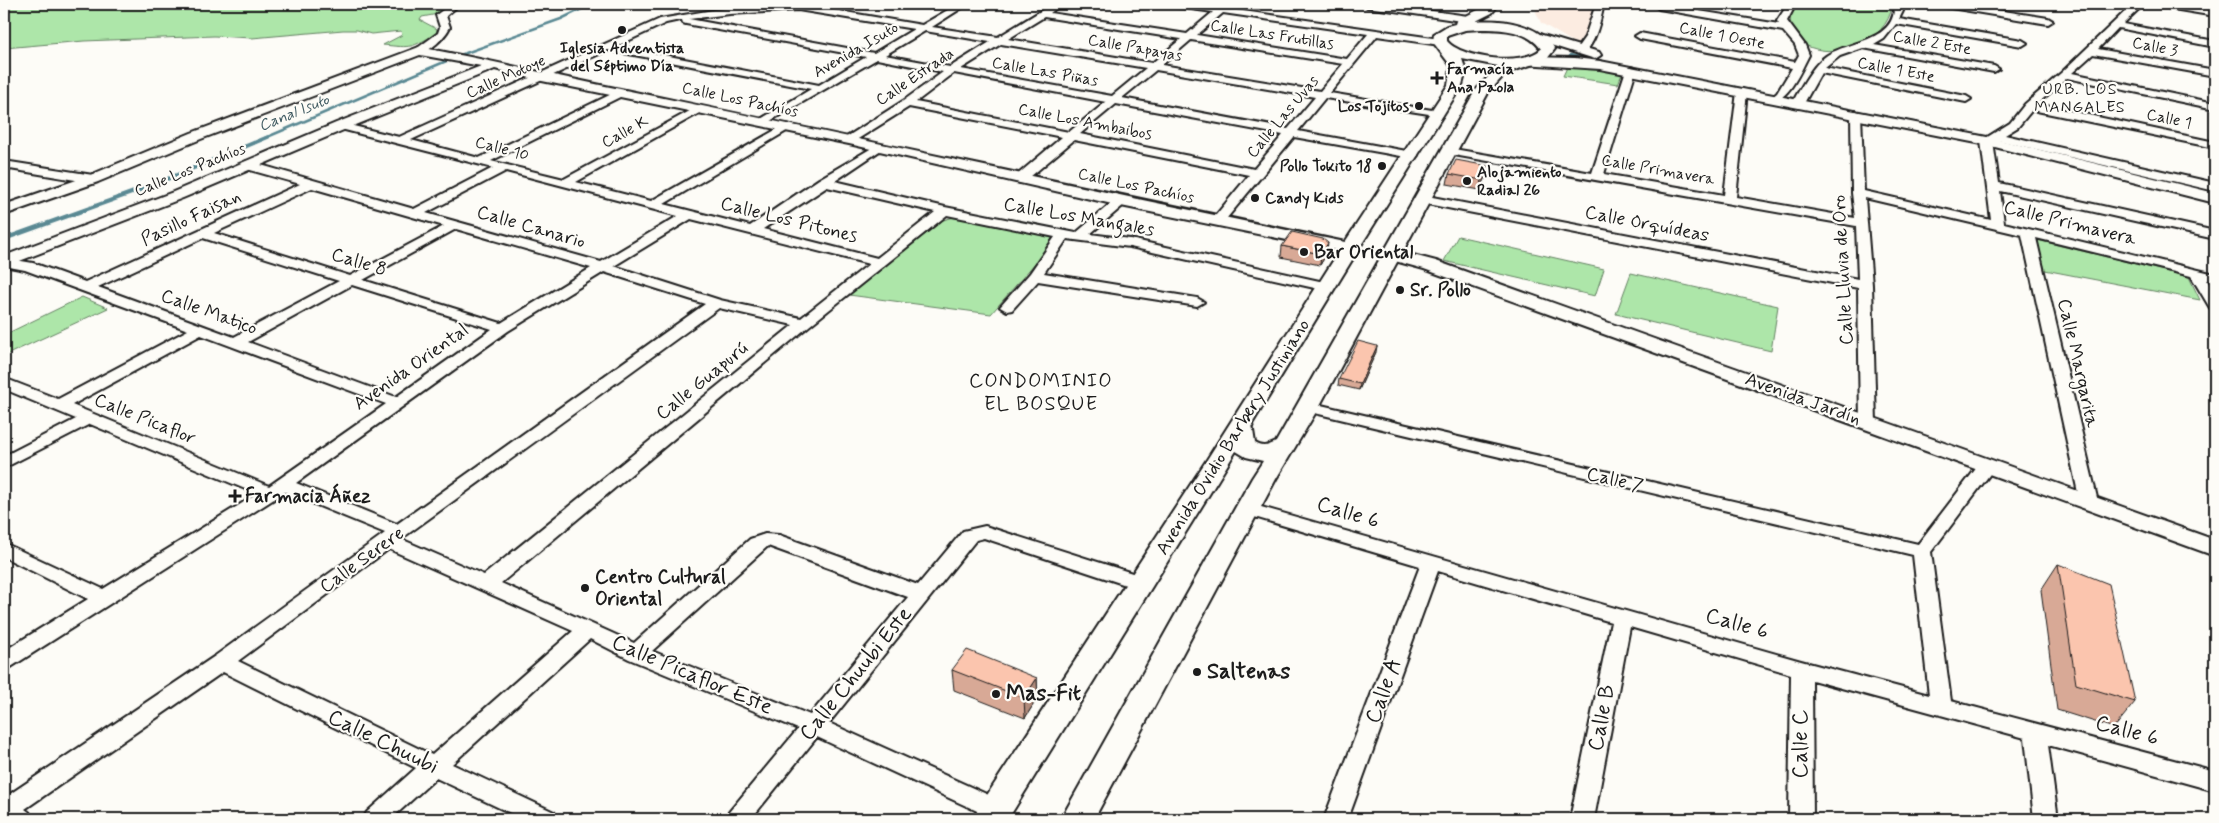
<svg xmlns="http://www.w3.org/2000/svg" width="2219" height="823" font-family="Mynerve,sans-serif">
<rect width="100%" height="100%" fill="#fdfcf7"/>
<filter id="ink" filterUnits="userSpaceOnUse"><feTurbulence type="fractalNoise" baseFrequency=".02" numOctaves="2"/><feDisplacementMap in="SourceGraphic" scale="10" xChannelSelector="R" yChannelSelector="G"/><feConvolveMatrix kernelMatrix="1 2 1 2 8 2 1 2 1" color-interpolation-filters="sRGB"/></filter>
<g filter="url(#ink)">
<path fill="#fcece1" d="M1536 4H1598L1583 48 1541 23 1536 12Z"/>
<path fill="#ade6a9" stroke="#648162" d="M4 4H451L438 14 422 17 420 20 437 29 436 34C410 48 413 48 383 45L402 35 401 31 371 34 357 30H343L252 38 214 36 84 41 4 48Z
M1797 4H1891L1892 6C1887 42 1836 61 1805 45L1798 34 1791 28 1790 14Z
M1569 63 1623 71 1618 84 1563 76Z
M958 216 1052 236 1055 240 991 314 849 295 943 220Z
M1458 236 1604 269 1595 296 1444 261Z
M2037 240 2189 277 2200 300 2045 270Z
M1631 273 1778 306 1771 351 1616 314Z
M82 297 108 308 4 356V335Z"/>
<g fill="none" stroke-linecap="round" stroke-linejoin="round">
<path stroke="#5a8993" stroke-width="2.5" d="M1570 55 1676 76
M1714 83 1953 130
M265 138 463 54 561 19 592 4"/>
<path stroke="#5a8993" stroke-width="4" d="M2110 166 2215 192
M4 239 148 187 268 137"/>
<g stroke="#1c1c1c" stroke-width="4">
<path id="minor" d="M451 4H460L446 16 450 27C445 37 428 55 416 53V49L438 33 440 27 436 15Z
M798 4 922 25 958 4H968L932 27 998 37 1052 4H1062L1050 13 1187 34 1213 12 1177 7 1173 4H1194L1440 39 1445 42 1440 45 1377 36 1330 93 1438 111 1443 114 1442 116 1325 98 1298 131 1412 152 1418 155 1416 157 1412 158 1294 137 1222 224 1217 225 1211 221 1249 175 1074 140 1024 182 1020 183 1014 179 1016 176 1062 137 909 107 853 142H845L843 140 845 138 903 101 943 72 877 59 763 125 757 122 759 120 811 89 608 50 411 140 479 158 620 90 625 93 624 95 491 161 564 179 699 106 704 109 703 111 576 182 651 201 786 124 790 125 792 127 790 129 664 204 750 226 819 179 877 145 883 148 881 150 835 181 945 207 1076 233 1117 198 1121 197 1127 201 1125 204 1090 234 1130 239 1333 284 1335 287 1328 291 1130 247 1067 239 1044 273 1197 298 1204 302 1197 306 1038 281 1012 310 1007 311 1000 307 1030 273 1055 237 947 215 809 326 501 583 634 643 750 539 765 534 779 535 918 585 963 531 985 526 1148 578 1151 583 1148 588 1141 590 984 538 976 540 829 723 1004 802 1008 809 1004 816 996 819 988 816 817 737 751 819H725L729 812 798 729 629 659 590 639 452 764 554 812 558 819H523L436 778 391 819H363L367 812 416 768 223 672 25 809 29 812 33 819H4V798L215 656 385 533 285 492 11 667 4 669V651L88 599 4 557V543L103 589 257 494 90 424 4 468V456L76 419 4 389V378L58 399 188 330 25 270 4 266V258L33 263 85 282 300 184 243 168 241 165 247 161 414 209 493 168 337 128 335 126 337 124 341 123 399 137 660 19 713 10ZM798 10 914 29 874 53 689 19 730 14ZM1223 13 1368 34 1347 59 1197 35ZM1044 17 1181 39 1152 63 1008 39ZM680 20H682L683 23 686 24 866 57 819 85 617 46 666 23ZM925 31 990 42 950 67 885 55ZM1191 40 1343 64 1320 91 1162 65ZM1001 44 1146 68 1112 96 961 69ZM1156 70 1315 97 1288 129 1122 98ZM954 73 1106 102 1069 132 916 102ZM1116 104 1283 135 1254 169 1080 134ZM506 171 678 216 601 262 426 213ZM827 187 935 212 877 258 763 229ZM312 188 444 226 350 276 214 233ZM691 219 869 264 801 318 720 300 614 266ZM456 229 591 268 501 323 363 280ZM203 238 339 281 234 337 98 287ZM604 272 705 304 397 524 296 483 508 331ZM352 285 492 329 396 397 248 342ZM719 308 793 325 484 575 401 539ZM201 335 386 404 269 486 72 405ZM768 546 908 597 810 715 652 651ZM389 549 573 631 432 755 238 661Z
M1363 4H1383L1468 16 1473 19 1468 22 1367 7Z
M1596 4H1604C1601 17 1594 56 1577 53L1575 51 1585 37Z
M1656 4 1779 24 1777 21 1788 4H1796L1787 21 1805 45 1809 55C1803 66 1788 103 1772 100L1771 98 1777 93 1792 68 1640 39 1635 36 1640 33 1795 62 1799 55 1795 45 1783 31 1659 9 1655 6Z
M1894 4H1902L1903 11 1899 19 2022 40 2027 43 2022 46 1896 24 1884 39 1874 45 1994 66 1999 69 1994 72 1863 48 1840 56 1825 68 1966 96 1971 99 1966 102 1821 73 1803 105H1795L1794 100 1796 96C1803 84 1813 65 1826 56 1847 41 1897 42 1894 4Z
M1941 4H1960L2048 18 2053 21 2048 24 1945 7Z
M2133 4H2144L2123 24 2215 41V47L2118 28 2098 49 2215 70V76L2093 54 2072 73 2215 103V109L2067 78 2037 104 2215 142V148L2032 110 2018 127 2005 135 2215 183V191L1997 140 1993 142 1999 183 2215 231V239L2000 191 2004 223 2215 274V282L2207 280 2215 294V309L2210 308 2191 276 2036 238 2098 502 2095 506 2089 508 2083 506 2080 502 2022 235 1865 198 1872 285 1876 423 1874 427H1862L1860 423 1858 288 1422 203 1416 199 1422 195 1858 279 1856 226 1448 154 1442 151 1448 148 1592 173 1626 70 1631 67 1636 70 1604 174 1724 195 1737 92 1742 89 1747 92 1736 197 1855 218 1852 193 1851 114 1856 111 1861 114 1864 191 1991 220 1981 141 2010 123 2025 104 2061 73Z
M2157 4H2176L2215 10V16L2161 7Z
M4 161 93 175 99 179 93 183 4 168Z
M1308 402 1918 544 1981 462 1987 461 1993 462 1996 466 1993 470 1931 552 1951 701 2215 771V791L2048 745 2058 819H2034L2025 738 1812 680 1813 819H1789L1791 674 1630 627 1594 819H1570L1611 622 1438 571 1348 819H1324L1420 566 1241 513 1238 509 1241 505 1247 503 1801 661 1929 695 1913 555 1302 410 1300 407 1302 404Z"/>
</g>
<g stroke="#1c1c1c" stroke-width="4">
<path id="tertiary" d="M1539 34 1599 52 1601 55 1595 59 1535 40 1533 38 1535 36Z
M419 47C490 60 559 77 630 91 870 140 1109 194 1350 243L1356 245 1358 248 1356 251 1350 253 1121 206 849 144 542 81 495 69 346 129 183 198 4 267V256L173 192 336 123 481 66 420 55 201 139 98 182 4 215V205L88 176 191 133Z
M1527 57 1575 58 1600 61 1987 137 2215 193V203L1987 145 1600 69 1523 64 1521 61Z
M1390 249 1436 261 2215 540V556L1424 269 1384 258 1382 254 1384 250Z"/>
</g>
<g stroke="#1c1c1c" stroke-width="4">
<path id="secondary" d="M1487 4H1499L1492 13 1476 21C1505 19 1538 24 1555 49L1546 60 1506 73 1488 93 1319 407 1276 479 1094 819H1061L1252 478 1263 461 1246 457 1236 451 1008 819H974L978 809 1206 461 1345 242 1448 85 1451 66 1433 42 1434 34 1447 26 1455 24 1456 21 1484 7ZM1481 29C1502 29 1527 30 1541 49 1524 66 1462 59 1447 41V36L1465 30ZM1462 59 1498 66 1475 91 1276 442C1268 446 1263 448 1255 443L1252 424 1363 242 1462 85 1466 71Z"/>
</g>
<use href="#minor" fill="#fdfcf7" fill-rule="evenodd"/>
<use href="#tertiary" fill="#fdfcf7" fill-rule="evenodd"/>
<use href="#secondary" fill="#fdfcf7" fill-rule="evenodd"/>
</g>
<path fill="#d8a996" stroke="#1c1c1c" d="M1449 174 1486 177 1480 190 1447 184Z
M1282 246 1326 255 1320 265 1281 257Z
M1376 352 1359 390 1338 385 1339 379Z
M2058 564 2135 702 2114 728 2057 710 2041 590Z
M952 670 1037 678 1038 697 1025 718 954 690Z"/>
<path fill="#b08a7a" stroke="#1c1c1c" d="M1488 166 1486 177 1480 190 1482 180Z
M1328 243 1326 255 1320 265 1321 254Z
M1377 346 1376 352 1359 390 1360 384Z
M1037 678 1038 697 1025 718 1024 698Z"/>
<path fill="#fbc5ae" stroke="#1c1c1c" d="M1456 160 1488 166 1482 180 1449 174Z
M1292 232 1323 239 1328 243 1321 254 1282 246Z
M1358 341 1377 346 1360 384 1339 379Z
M2058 564 2109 584 2135 702 2076 684Z
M967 650 1037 678 1024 698 952 670Z"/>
</g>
<g fill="#1c1c1c" stroke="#fdfcf7" stroke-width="2">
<circle cx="622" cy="30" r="5"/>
<path d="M1434.5 70.5h5v5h5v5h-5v5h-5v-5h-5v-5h5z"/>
<circle cx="1419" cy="106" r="5"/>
<circle cx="1382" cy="166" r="5"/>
<circle cx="1467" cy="181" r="5"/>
<circle cx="1255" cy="198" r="5"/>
<circle cx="1304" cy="252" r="5"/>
<circle cx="1400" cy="290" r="5"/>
<path d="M232.5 488.5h5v5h5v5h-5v5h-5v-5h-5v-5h5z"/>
<circle cx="585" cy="588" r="5"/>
<circle cx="1197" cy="672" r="5"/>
<circle cx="996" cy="694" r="5"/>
</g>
<g text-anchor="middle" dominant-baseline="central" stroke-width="4.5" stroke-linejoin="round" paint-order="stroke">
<g font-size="16" fill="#1c1c1c" stroke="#fdfcf7">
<text transform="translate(1272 35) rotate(9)">Calle Las Frutillas</text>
<text transform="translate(1722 36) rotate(11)">Calle 1 Oeste</text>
<text transform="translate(1932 43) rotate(10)">Calle 2 Este</text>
<text transform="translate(2155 47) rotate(11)">Calle 3</text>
<text transform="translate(1135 48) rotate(10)">Calle Papayas</text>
<text transform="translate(856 50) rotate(-30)">Avenida Isuto</text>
<text transform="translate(1896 70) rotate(11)">Calle 1 Este</text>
<text transform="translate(1045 72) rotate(10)">Calle Las Piñas</text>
<text transform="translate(506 77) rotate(-24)">Calle Motoye</text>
<text transform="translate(915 77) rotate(-34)">Calle Estrada</text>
<text transform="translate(740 100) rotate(12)">Calle Los Pachíos</text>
<text transform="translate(1283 117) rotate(-50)">Calle Las Uvas</text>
<text transform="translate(2169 119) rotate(12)">Calle 1</text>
<text transform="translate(1085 122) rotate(11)">Calle Los Ambaibos</text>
<text transform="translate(625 132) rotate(-29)">Calle K</text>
<text transform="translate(502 149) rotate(15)">Calle 10</text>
<text transform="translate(190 170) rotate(-22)">Calle Los Pachíos</text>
<text transform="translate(1658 170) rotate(10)">Calle Primavera</text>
<text transform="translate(1136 186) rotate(12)">Calle Los Pachíos</text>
</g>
<g font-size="16" font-weight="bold" fill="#1c1c1c" stroke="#fdfcf7" text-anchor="start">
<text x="622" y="48" text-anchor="middle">Iglesia Adventista<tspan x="622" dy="18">del Séptimo Día</tspan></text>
<text x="1447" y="69">Farmacía<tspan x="1447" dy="18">Ana Paola</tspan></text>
<text x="1409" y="106" text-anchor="end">Los Tojitos</text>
<text x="1372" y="166" text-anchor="end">Pollo Tokito 18</text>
<text x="1477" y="172">Alojamiento<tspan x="1477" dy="18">Radial 26</tspan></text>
<text x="1265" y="198">Candy Kids</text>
</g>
<g font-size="16" letter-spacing="1" fill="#1c1c1c" stroke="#fdfcf7">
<text x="2080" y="89">URB. LOS<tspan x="2080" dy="18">MANGALES</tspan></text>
</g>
<g font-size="16" font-style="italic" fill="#405b62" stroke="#fdfcf7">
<text transform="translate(294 113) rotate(-22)">Canal Isuto</text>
</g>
<g font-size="19" fill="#1c1c1c" stroke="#fdfcf7">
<text transform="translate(1079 217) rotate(10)">Calle Los Mangales</text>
<text transform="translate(191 218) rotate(-25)">Pasillo Faisan</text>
<text transform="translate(789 220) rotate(14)">Calle Los Pitones</text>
<text transform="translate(2070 223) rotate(14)">Calle Primavera</text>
<text transform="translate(1647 224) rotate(11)">Calle Orquídeas</text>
<text transform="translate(531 227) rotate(16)">Calle Canario</text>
<text transform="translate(359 262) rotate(17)">Calle 8</text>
<text transform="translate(1843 270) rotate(-93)">Calle Lluvia de Oro</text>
<text transform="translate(209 312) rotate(20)">Calle Matico</text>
<text transform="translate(2078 363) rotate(77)">Calle Margarita</text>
<text transform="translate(411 367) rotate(-35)">Avenida Oriental</text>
<text transform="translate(702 381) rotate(-39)">Calle Guapurú</text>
<text transform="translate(1803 399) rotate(20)">Avenida Jardín</text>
<text transform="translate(145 419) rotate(22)">Calle Picaflor</text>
<text transform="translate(1233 437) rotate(-58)">Avenida Ovidio Barbery Justiniano</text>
<text transform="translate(1615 480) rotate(13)">Calle 7</text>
<text transform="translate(362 560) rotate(-36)">Calle Serere</text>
</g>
<g font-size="19" font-weight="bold" fill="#1c1c1c" stroke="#fdfcf7" text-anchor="start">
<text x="1314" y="252">Bar Oriental</text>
<text x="1410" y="290">Sr. Pollo</text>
<text x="245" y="496">Farmacia Áñez</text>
<text x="595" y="577">Centro Cultural<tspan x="595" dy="22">Oriental</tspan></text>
</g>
<g font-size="20" letter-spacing="1" fill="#1c1c1c" stroke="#fdfcf7">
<text x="1041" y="381">CONDOMINIO<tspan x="1041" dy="23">EL BOSQUE</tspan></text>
</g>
<g font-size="22" fill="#1c1c1c" stroke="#fdfcf7">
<text transform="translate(1348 513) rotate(17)">Calle 6</text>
<text transform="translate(1737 624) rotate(16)">Calle 6</text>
<text transform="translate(856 674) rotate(-51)">Calle Chuubi Este</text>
<text transform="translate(692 675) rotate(23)">Calle Picaflor Este</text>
<text transform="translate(1384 691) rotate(-70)">Calle A</text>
<text transform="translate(1602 718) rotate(-79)">Calle B</text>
<text transform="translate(2127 731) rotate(15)">Calle 6</text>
<text transform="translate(383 742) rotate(26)">Calle Chuubi</text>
<text transform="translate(1801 744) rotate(-90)">Calle C</text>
</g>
<g font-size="22" font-weight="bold" fill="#1c1c1c" stroke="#fdfcf7" text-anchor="start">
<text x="1207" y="672">Saltenas</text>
<text x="1006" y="694">Mas-Fit</text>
</g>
</g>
<rect width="2219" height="823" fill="none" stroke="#fdfcf7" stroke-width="20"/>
<rect x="10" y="10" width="2199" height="803" fill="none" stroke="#1c1c1c" stroke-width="2" filter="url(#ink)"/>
</svg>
